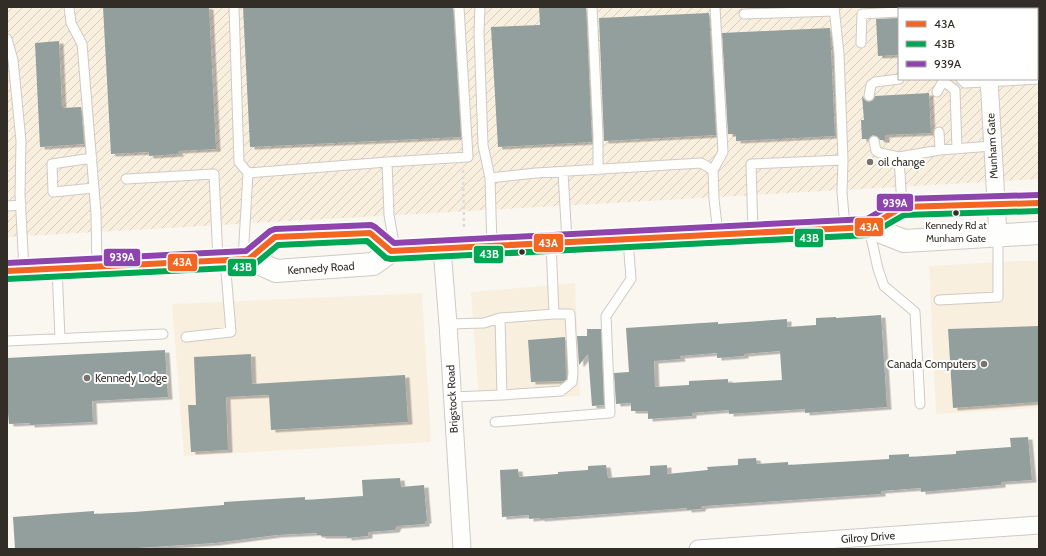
<svg xmlns="http://www.w3.org/2000/svg" width="1046" height="556" font-family="Cabin,sans-serif">
<defs>
<pattern id="industrial-furrows" width="10" height="10" patternUnits="userSpaceOnUse"><rect width="10" height="10" fill="#f9efdf"/><path d="M-1 1l2-2M0 10L10 0M9 11l2-2" fill="none" stroke="#d6cdbf"/></pattern>
<filter id="shadow"><feDropShadow dx="4.5" dy="2.5" stdDeviation="0" flood-color="#0004"/></filter>
</defs>
<rect width="100%" height="100%" fill="#faf6f0"/>
<path fill="#f9efdf" d="M1014 261H1039V408L936 414 929 266Z
M575 283 580 396 479 401 471 292Z
M422 293 431 442 184 456 172 304Z"/>
<path fill="url(#industrial-furrows)" fill-rule="evenodd" d="M7 7H1039V179L7 237ZM899 9H1037V79H899Z"/>
<path fill="#929f9d" fill-rule="evenodd" filter="url(#shadow)" d="M103 7H209L216 149 178 151 179 154 149 156V152L111 154Z
M243 7H453L461 137 250 147Z
M539 7H586L592 142 498 147 491 27 540 25Z
M709 13 716 135 604 141 599 18Z
M899 18V55L878 56 876 19Z
M830 28 835 136 736 141V134H728L722 33Z
M59 41 62 108 81 107 84 144 40 147 35 43Z
M929 93 931 133 885 135V140H880L878 137 873 135 870 137 868 140V139H862L861 120H864L862 96 865 100 868 102 873 100 875 96Z
M881 315 887 407 805 413V409L729 414V410L692 413V416L648 419V411H631V403L616 404 614 373 629 372 626 328 718 322V324L787 319V327L816 325V318L836 317V318ZM780 351 782 380 728 383V379L689 381V385L655 387 654 361 681 359 680 356 717 353V358L744 356V354Z
M1039 326V402L953 408 948 329Z
M587 329H601L604 405 592 406 588 354 579 365 577 336H587Z
M565 337 566 379 564 381 531 382 528 340Z
M165 350 168 397 92 401 93 422 30 425V423L9 424 7 403V358Z
M251 354 252 384 405 375 408 422 271 430 269 395 226 397 228 450 191 452 188 405H196L194 357Z
M1028 437 1032 480 1001 482V485L921 492V488L881 491V494L704 506 701 507V509L687 510V508L540 519V518L529 519V515L502 517 500 470 518 469 519 477 558 474V472L588 470V466L606 465 608 478 650 475V466L667 465V474L708 470 707 467 738 465V459L756 458 757 464 788 462V465L889 459V455L909 454V457L956 454V451L1011 447 1010 438Z
M400 478 401 487 424 485 427 521H425V524L397 526 395 530 368 532V536L347 538V536H321V535H317V533L277 535 215 543 122 549H106V548L15 549 13 517 94 511V514L134 512 224 505V502L305 497V500L363 496 362 480Z"/>
<g fill="none" stroke-linecap="round" stroke-linejoin="round">
<g stroke="#cecac5" stroke-width="11">
<path id="lane" d="M69 7 71 23 82 44 96 213 97 266
M234 7 239 162 248 173
M480 7 479 32 483 145 490 178
M592 7 598 136V170
M834 7 839 54 843 160
M958 9 985 8 1000 9
M1037 10H1039
M744 14 834 11
M7 39 13 60 21 141 20 194 24 270
M861 43 862 14 899 12
M1037 53H1039
M961 79 965 83 1039 79
M943 81 955 90 957 149
M937 92 943 81V79
M869 96 871 85 875 82 899 79
M939 132 940 150
M874 141 876 151 880 153 899 157 940 150 992 146
M899 157 902 207
M92 158 52 164 53 192 94 188
M387 162 468 157 459 7
M713 170 723 152 715 7
M563 172 567 242
M126 179 214 174 218 260
M7 206 21 205
M869 228 878 269 884 286 915 312 920 404
M753 233 751 164 843 160 842 192 845 228
M551 243 554 314
M492 246 490 178 536 173 701 163 713 170 714 199 718 234
M243 259 248 173 387 162 389 215 395 249
M57 268 60 338
M939 300 998 297V236
M500 318 502 395
M448 324 484 323 500 318 554 314H570L573 373 572 382 561 391 502 395 452 397
M186 337 231 332 225 260
M7 341 163 334
M495 422 610 413 606 316 631 279 628 239"/>
</g>
<g stroke="#cecac5" stroke-width="19">
<path id="street" d="M985 7V9
M989 79 998 236
M442 249 448 324 462 549
M698 549 1039 525"/>
</g>
<g stroke="#cecac5" stroke-width="24">
<path id="secondary" d="M869 227 902 207 1039 203
M249 259 275 237 370 233 391 251
M7 271 249 259 276 271 373 264 391 251H396L869 227 904 241 1039 233"/>
</g>
<path stroke="#dedcdb" stroke-width="2.5" stroke-dasharray="3 3" stroke-linecap="butt" d="M463 170 464 229"/>
<use href="#lane" stroke="#fefefd" stroke-width="9"/>
<use href="#street" stroke="#fefefd" stroke-width="17"/>
<use href="#secondary" stroke="#fefefd" stroke-width="22"/>
<g stroke="#fff" stroke-width="9">
<path id="bus-1" d="M7 271 249 259 275 237 370 233 391 251 869 227 902 207 1039 203"/>
</g>
<g stroke="#fff" stroke-width="9">
<path id="bus-2" d="M7 279 250 267 254 265 278 245 367 241 386 258 391 259 869 235 904 215 1039 211"/>
</g>
<g stroke="#fff" stroke-width="9">
<path id="bus-3" d="M7 263 246 251 270 231 275 229 371 225 375 227 394 243 867 219 901 199 1039 195"/>
</g>
<use href="#bus-1" stroke="#f26522" stroke-width="6"/>
<use href="#bus-2" stroke="#00a651" stroke-width="6"/>
<use href="#bus-3" stroke="#8e44ad" stroke-width="6"/>
</g>
<g fill="#78746d" stroke="#fff" stroke-width="1.5">
<circle cx="870" cy="162" r="4"/>
<circle cx="984" cy="364" r="4"/>
<circle cx="87" cy="378" r="4"/>
</g>
<g fill="#322e27" stroke="#fff" stroke-width="1.5">
<circle cx="956" cy="213" r="3.5"/>
<circle cx="522" cy="252" r="3.5"/>
</g>
<g text-anchor="middle" dominant-baseline="central" stroke-width="4" stroke-linejoin="round" paint-order="stroke">
<g font-size="10" fill="#322e27" stroke="#fff">
<text x="956" y="225">Kennedy Rd at<tspan x="956" dy="13">Munham Gate</tspan></text>
</g>
<g font-size="11" fill="#322e27" stroke="#fff">
<text transform="translate(992 146) rotate(-93)">Munham Gate</text>
<text transform="translate(321 268) rotate(-4)">Kennedy Road</text>
<text transform="translate(452 399) rotate(-93)">Brigstock Road</text>
<text transform="translate(868 537) rotate(-4)">Gilroy Drive</text>
</g>
<g font-size="11" fill="#322e27" stroke="#fff" text-anchor="start">
<text x="878" y="162">oil change</text>
<text x="976" y="364" text-anchor="end">Canada Computers</text>
<text x="95" y="378">Kennedy Lodge</text>
</g>
</g>
<g stroke="#fff" stroke-width="1.5">
<rect x="876" y="193" width="38" height="19" rx="4" fill="#8e44ad"/>
<rect x="854" y="217" width="30" height="20" rx="4" fill="#f26522"/>
<rect x="794" y="228" width="30" height="20" rx="4" fill="#00a651"/>
<rect x="533" y="233" width="31" height="20" rx="4" fill="#f26522"/>
<rect x="473" y="245" width="31" height="19" rx="4" fill="#00a651"/>
<rect x="103" y="248" width="38" height="19" rx="4" fill="#8e44ad"/>
<rect x="167" y="253" width="31" height="19" rx="4" fill="#f26522"/>
<rect x="227" y="258" width="30" height="19" rx="4" fill="#00a651"/>
</g>
<g font-size="11" text-anchor="middle" font-weight="bold" fill="#fff">
<text x="895" y="207">939A</text>
<text x="869" y="231">43A</text>
<text x="809" y="242">43B</text>
<text x="548" y="247">43A</text>
<text x="489" y="258">43B</text>
<text x="122" y="261">939A</text>
<text x="182" y="266">43A</text>
<text x="242" y="271">43B</text>
</g>
<rect width="1046" height="556" fill="none" stroke="#322e27" stroke-width="16"/>
<rect x="898" y="8" width="140" height="72" fill="#ffffff" stroke="#adaba9"/>
<rect x="906" y="21" width="20" height="6" fill="#f26522" stroke="#adaba9"/>
<text x="934" y="28" font-size="12" fill="#322e27">43A</text>
<rect x="906" y="41" width="20" height="6" fill="#00a651" stroke="#adaba9"/>
<text x="934" y="48" font-size="12" fill="#322e27">43B</text>
<rect x="906" y="61" width="20" height="6" fill="#8e44ad" stroke="#adaba9"/>
<text x="934" y="68" font-size="12" fill="#322e27">939A</text>
</svg>
